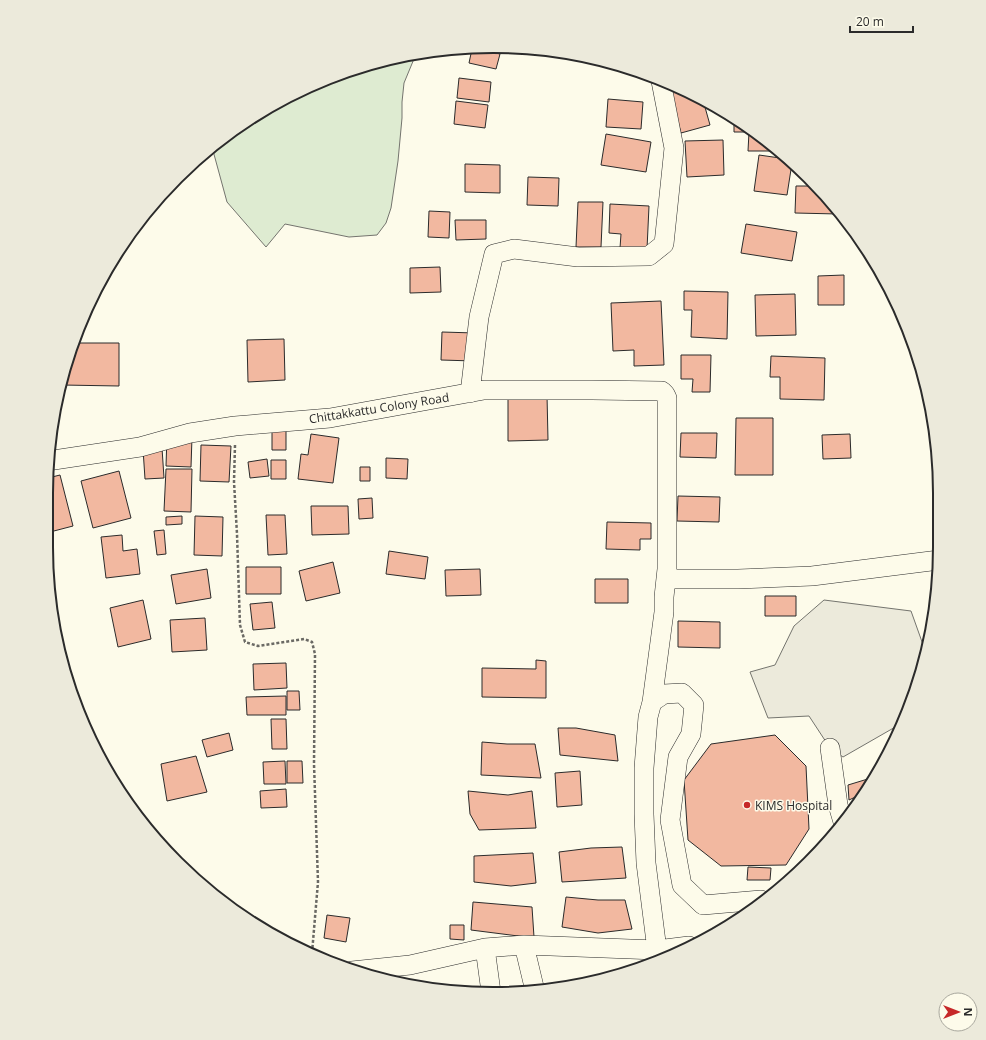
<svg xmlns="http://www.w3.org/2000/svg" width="986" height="1040" font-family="'Open Sans',sans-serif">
<rect width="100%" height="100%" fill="#fdfbea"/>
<path fill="#deebd1" stroke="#74746e" d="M416 54 404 83 402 102V118L398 161 391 208 386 223 377 235 349 237 285 224 266 247 227 202 212 147 270 106 350 70Z"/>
<path fill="#eceadb" stroke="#74746e" d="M824 600 911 611 926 653 906 718 904 722 843 757 830 748 809 716 768 718 750 672 775 665 794 626Z"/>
<path fill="#f2b8a0" stroke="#2b2b2b" d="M476 48 500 54 496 69 469 63 472 49Z
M459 78 491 82 489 102 457 98Z
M678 87 691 92 703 100 710 125 681 133 669 90Z
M608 99 643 102 641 129 606 127Z
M456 101 488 105 485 128 454 124Z
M734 119 765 139 779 151H748L749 132H734Z
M606 134 651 142 646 172 601 165Z
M723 140 724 175 687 177 685 141Z
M759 155 787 159 792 163 787 195 754 191Z
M465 164 500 165V193L465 192Z
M528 177 559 178 558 206 527 205Z
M796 186H816L829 198 838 211V214L795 213Z
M578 202H603L601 247H576Z
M610 204 649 206 647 249 620 248 621 234 609 233Z
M429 211 450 212 449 238 428 237Z
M455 220H486V239L456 240Z
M746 224 797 232 792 261 741 253Z
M440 267 441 292 410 293V268Z
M844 275V305H818V276Z
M684 291 728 292 727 339 691 337 692 310H684Z
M795 294 796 335 756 336 755 295Z
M661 301 664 365 634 366V350L613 351 611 303Z
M442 332 475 333 474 361 441 360Z
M284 339 285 380 248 382 247 340Z
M74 343H119V386L62 385V374Z
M681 355H711L710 392H692L693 379H681Z
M771 356 825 358 824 400 780 399V377H770Z
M547 395 548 440 508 441V396Z
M736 418H773V475H735Z
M272 426H286V450H272Z
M681 433H717L716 458 680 457Z
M311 434 339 438 333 483 298 479 301 454 308 455Z
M850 434 851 458 823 459 822 435Z
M167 436 192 437 191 467 166 466Z
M201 445 231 446 229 482 200 481Z
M162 448 164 478 145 479 143 449Z
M386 458 408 459 407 479 386 478Z
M267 459 269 476 250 478 248 462Z
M271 460H286V479H271Z
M360 467H370V481H360Z
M166 469H192L191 512 164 511Z
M119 471 131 518 93 528 81 481Z
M60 475 73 526 50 532 48 478Z
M678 496 720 497 719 522 677 521Z
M372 498 373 518 359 519 358 499Z
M311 506H348L349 534 312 535Z
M266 515H285L287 554 268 555Z
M182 516V524L166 525V517Z
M195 516 223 517 222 556 194 555Z
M607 522 651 523V539H640V550L606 549Z
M164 530 166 554 157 555 154 531Z
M122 535 123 551 137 549 140 574 106 578 101 537Z
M389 551 428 557 425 579 386 574Z
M333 562 340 593 306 601 299 571Z
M246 567H281V594H246Z
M207 569 211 598 176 604 171 575Z
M480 569 481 595 446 596 445 570Z
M595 579H628V603H595Z
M765 596H796V616H765Z
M143 600 151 639 118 647 110 608Z
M272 602 275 628 253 630 250 604Z
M205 618 207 650 172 652 170 620Z
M678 621 720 622V648L678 647Z
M536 660 546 661V698L482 697V668L536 669Z
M286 663 287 688 254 690 253 664Z
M287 691H299L300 710H287Z
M286 696V715H247L246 697Z
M271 719H286L287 749H272Z
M558 728H576L615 735 618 761 560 755Z
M229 733 233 750 207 757 202 740Z
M775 735 806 766 809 829 786 865 721 866 688 840 684 780 711 744Z
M482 742 507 744H535L541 778 481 775Z
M196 756 207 792 167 801 161 764Z
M285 761 286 784H264L263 762Z
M287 761H302L303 783H287Z
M580 771 582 805 557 807 555 773Z
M875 775 866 792 849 800 848 785 871 778Z
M286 789 287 807 261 808 260 791Z
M468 791 508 795 532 791 536 828 479 830 470 814Z
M622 847 626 878 562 882 559 852 591 848Z
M533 853 536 883 511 886 474 882V856Z
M748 867 771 868 770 880H747Z
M566 897 598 900H625L632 929 598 933 562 927Z
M473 902 532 907 534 937H526L471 930Z
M327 915 350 918 346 942 324 938Z
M450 925H464V940L450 939Z"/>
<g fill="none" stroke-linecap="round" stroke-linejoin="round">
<g stroke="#2b2b2b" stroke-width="20">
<path id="street" d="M470 393 479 317 494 254 514 249 578 257 649 256 664 244 674 148 661 81
M47 461 140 447 190 433 235 426 330 418 484 390H592L662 391 665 394 667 398V569L664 597V612L652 702
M666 579H738L812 576 939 560
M830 748 838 805 843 822
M524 945 535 991
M485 948 491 992
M657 950 646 863 644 814V768L648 717 652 702 664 694 682 693 694 705 691 734 678 757 670 820 682 885 703 905 761 900
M352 971 410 965 485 948 524 945 657 950 689 946"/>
</g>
<path stroke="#6a6964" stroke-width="2.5" stroke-dasharray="3 2" stroke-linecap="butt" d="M235 445 234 482 237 534 240 625 245 642 258 646 304 639 312 642 315 654 314 764 318 882 312 953"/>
<use href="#street" stroke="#fdfbea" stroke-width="19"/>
</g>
<circle fill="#c62828" stroke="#fdfbea" stroke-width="1.5" cx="747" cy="805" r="4"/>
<g text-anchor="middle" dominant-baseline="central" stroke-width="3" stroke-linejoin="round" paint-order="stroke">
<g font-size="12" fill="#2b2b2b" stroke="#fdfbea">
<text transform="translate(379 408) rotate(-9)">Chittakkattu Colony Road</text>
</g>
<g font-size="12" fill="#2b2b2b" stroke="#fdfbea" text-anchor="start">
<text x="755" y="805">KIMS Hospital</text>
</g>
</g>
<path d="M0 0H986V1040H0ZM493 53H493A440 440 0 0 1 933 493V547A440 440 0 0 1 493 987H493A440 440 0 0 1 53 547V493A440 440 0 0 1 493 53Z" fill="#eceadb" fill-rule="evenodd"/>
<path fill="none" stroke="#2b2b2b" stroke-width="2" d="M493 53H493A440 440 0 0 1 933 493V547A440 440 0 0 1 493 987H493A440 440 0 0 1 53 547V493A440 440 0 0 1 493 53Z"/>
<g transform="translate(958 1012) rotate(90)"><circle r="19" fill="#fdfbea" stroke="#a9a89e"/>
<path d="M0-3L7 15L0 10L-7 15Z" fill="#c62828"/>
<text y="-6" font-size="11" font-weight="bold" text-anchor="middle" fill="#2b2b2b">N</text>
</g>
<path d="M850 26v6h63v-6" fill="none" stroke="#2b2b2b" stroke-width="2"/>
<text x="856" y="26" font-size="12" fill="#2b2b2b" stroke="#fdfbea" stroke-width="3" paint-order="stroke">20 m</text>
</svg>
